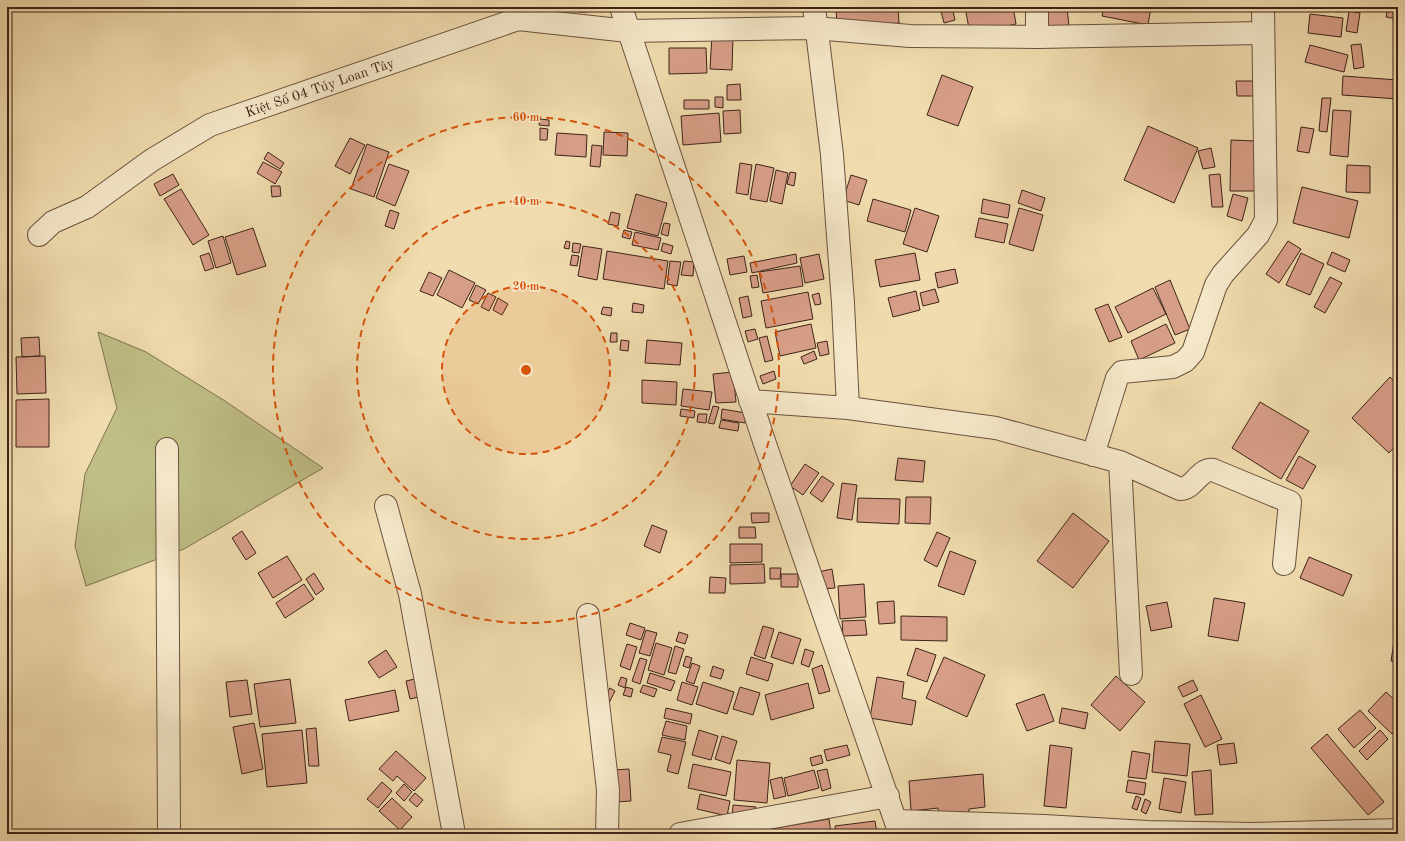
<svg xmlns="http://www.w3.org/2000/svg" width="1405" height="841" font-family="'Old Standard TT',serif">
<rect width="100%" height="100%" fill="#f0dcae"/>
<filter id="stains"><feTurbulence type="fractalNoise" baseFrequency=".005" numOctaves="4"/><feColorMatrix values="0 0 0 0 .2 0 0 0 0 .09 0 0 0 0 .02 0 0 0 .5 -.17"/></filter>
<radialGradient id="worn" r=".72"><stop offset=".6" stop-color="#630" stop-opacity="0"/><stop offset="1" stop-color="#630" stop-opacity=".3"/></radialGradient>
<path fill="#bfbf86" stroke="#7e7150" d="M98 332 146 352 225 401 323 468 184 549 86 586 75 546 85 474 117 408Z"/>
<path fill="#d79e87" stroke="#3e2319" d="M523 7H546V10Z
M578 7H586L587 12H579Z
M723 7H752L723 9Z
M836 7H898L899 23 837 27Z
M940 7H952L955 20 944 23Z
M965 7H1013L1016 24 970 34Z
M1044 7H1067L1069 26 1045 28Z
M1104 7H1151L1148 25 1102 16Z
M1315 7H1341L1340 12 1315 9Z
M1388 7H1398V19L1386 17Z
M1349 11 1360 13 1357 33 1346 31Z
M1310 14 1343 18 1341 37 1308 33Z
M712 35 733 36 732 70 710 69Z
M1361 44 1364 67 1354 69 1351 45Z
M1310 45 1348 55 1344 72 1305 62Z
M669 48H706L707 73 669 74Z
M942 75 973 87 958 126 927 115Z
M1343 76 1398 80V99L1342 95Z
M1236 81H1257V96H1237Z
M740 84 741 100H727V85Z
M715 97H723V108L715 107Z
M1322 98H1331L1327 132 1319 131Z
M684 100H709V109H684Z
M740 110 741 133 724 134 723 111Z
M1333 110 1351 111 1348 157 1330 155Z
M719 113 721 142 683 145 681 116Z
M540 119 549 120V126L539 125Z
M1148 126 1198 148 1174 203 1124 180Z
M1301 127 1314 129 1309 153 1297 151Z
M540 128 548 129 547 140H540Z
M604 132 628 133 627 156 603 155Z
M557 133 587 135 586 157 555 155Z
M350 138 365 145 350 174 335 166Z
M1231 140 1256 141V191H1230Z
M367 144 389 152 374 197 351 189Z
M592 145 602 146 600 167 590 166Z
M1211 148 1215 167 1203 169 1198 151Z
M268 152 284 163 280 169 264 159Z
M263 162 282 172 275 184 257 173Z
M740 163 752 165 748 195 736 193Z
M389 164 409 171 395 206 376 198Z
M756 164 774 168 767 202 750 199Z
M1347 165 1370 166V193L1346 192Z
M776 170 788 173 782 204 770 201Z
M790 172 796 173 794 186 787 184Z
M173 174 179 185 160 196 154 184Z
M1220 174 1223 207H1212L1209 175Z
M851 175 867 180 859 205 843 200Z
M271 186H280L281 196 272 197Z
M1302 187 1358 201 1349 238 1293 223Z
M181 189 209 235 193 245 164 199Z
M1022 190 1045 198 1041 211 1018 203Z
M636 194 667 203 658 236 627 228Z
M1233 194 1248 198 1242 221 1227 216Z
M873 199 911 210 905 232 867 221Z
M983 199 1010 205 1008 218 981 213Z
M915 208 939 216 927 252 903 244Z
M1019 208 1043 215 1033 251 1009 244Z
M390 210 399 213 394 229 385 226Z
M611 212 620 214 618 226 608 224Z
M979 218 1008 224 1004 243 975 237Z
M664 223 670 224 668 236 661 234Z
M253 228 266 266 237 275 225 237Z
M624 230 632 232 630 239 622 237Z
M635 232 661 238 658 250 632 245Z
M223 236 231 263 216 268 208 241Z
M566 241 570 242 569 249 564 248Z
M1288 241 1301 249 1279 283 1266 274Z
M573 243 581 244 579 253 572 252Z
M663 243 673 246 671 254 661 251Z
M583 246 602 249 597 280 578 276Z
M607 251 668 261 664 289 603 279Z
M1332 252 1350 260 1345 272 1327 264Z
M209 253 214 268 205 271 200 256Z
M915 253 920 280 880 287 875 260Z
M1301 253 1324 264 1310 295 1286 285Z
M796 254 797 263 752 273 750 263Z
M819 254 824 279 805 283 800 258Z
M572 255 579 256 577 266 570 265Z
M744 256 747 272 730 275 727 259Z
M670 261 681 262 677 286 667 284Z
M684 261 694 262 693 276 681 275Z
M800 266 803 286 763 293 759 272Z
M955 269 958 283 938 288 935 273Z
M449 270 475 283 462 308 437 295Z
M429 272 442 278 433 296 420 291Z
M757 275 759 287 752 288 750 276Z
M1330 277 1342 283 1325 313 1314 307Z
M1170 280 1190 329 1175 335 1155 287Z
M476 285 486 290 478 304 469 300Z
M1153 288 1166 314 1128 333 1115 307Z
M935 289 939 302 923 306 920 293Z
M916 291 920 310 893 317 888 298Z
M808 292 813 319 766 328 761 301Z
M488 293 496 297 489 311 481 307Z
M819 293 821 304 815 305 812 295Z
M748 296 752 316 743 318 739 298Z
M498 298 508 304 502 315 493 310Z
M633 303 644 305 643 313 632 312Z
M1108 304 1122 337 1109 342 1095 309Z
M603 307 612 308 611 316 601 314Z
M811 324 816 348 780 356 775 332Z
M1166 324 1175 343 1139 360 1131 341Z
M755 329 758 339 748 342 745 331Z
M611 333H617V342H610Z
M767 336 773 360 765 362 759 338Z
M39 337 40 356 22 357 21 338Z
M621 340 629 341 628 351 620 350Z
M647 340 682 343 680 365 645 363Z
M827 341 829 354 820 356 817 343Z
M7 348H8V433H7Z
M814 351 817 359 804 364 801 357Z
M45 356 46 393 17 394 16 357Z
M774 371 776 379 763 384 760 376Z
M733 372 736 402 716 403 713 374Z
M1390 377 1398 385V443L1389 453 1352 418Z
M642 380 677 382 676 405 642 403Z
M683 389 712 392 709 410 681 406Z
M49 399V447H16V400Z
M1260 402 1309 431 1281 479 1232 448Z
M713 406 719 407 714 424 708 423Z
M681 409 695 411 694 418 680 416Z
M722 409 746 413 745 423 721 419Z
M698 414H707L706 423 697 422Z
M721 420 739 423 738 431 719 428Z
M1299 456 1316 466 1303 489 1286 480Z
M898 458 925 461 923 482 895 480Z
M805 464 819 473 803 495 790 486Z
M822 476 834 484 822 502 810 493Z
M842 483 857 485 852 520 837 518Z
M906 497H931L930 524 905 523Z
M858 498 900 499 899 524 857 522Z
M751 513H769V522L752 523Z
M1073 513 1109 541 1073 588 1037 561Z
M652 525 667 531 660 553 644 546Z
M739 527H755L756 538H739Z
M242 531 256 553 246 560 232 538Z
M937 532 950 538 937 567 924 560Z
M730 544H762V562L730 563Z
M950 551 976 561 964 595 938 586Z
M1398 551V570H1395Z
M287 556 302 580 273 598 258 573Z
M1309 557 1352 575 1343 596 1300 578Z
M764 564 765 583 730 584V565Z
M770 568H781L780 579H770Z
M832 569 835 588 821 589 818 572Z
M314 573 324 589 316 595 306 579Z
M781 574H798V587H781Z
M710 577 726 578 725 593H709Z
M304 584 314 599 285 618 276 603Z
M864 584 866 617 840 619 838 586Z
M1214 598 1245 603 1238 641 1208 636Z
M894 601 895 623 879 624 877 602Z
M1167 602 1172 627 1151 631 1146 606Z
M901 616 947 617V641L901 640Z
M865 620 867 635 843 636 842 621Z
M630 623 645 628 641 640 626 635Z
M763 626 774 629 765 659 754 655Z
M646 630 657 633 650 656 639 653Z
M679 632 688 635 685 644 676 641Z
M779 632 801 639 793 664 771 657Z
M1395 635 1398 636V663L1391 661Z
M656 643 672 648 664 675 648 670Z
M627 644 637 647 630 670 620 666Z
M675 646 684 649 676 674 668 672Z
M916 648 936 655 927 682 907 675Z
M805 649 814 652 809 667 801 664Z
M386 650 397 667 379 678 368 662Z
M686 656 692 658 689 668 683 666Z
M751 657 773 664 768 681 746 674Z
M944 657 985 675 967 717 926 698Z
M640 658 647 660 640 684 632 681Z
M692 663 700 666 694 684 686 681Z
M822 665 830 691 819 694 812 669Z
M713 666 724 670 721 679 710 676Z
M650 673 675 681 671 691 647 683Z
M1116 676 1145 702 1120 731 1091 705Z
M621 677 627 679 625 688 618 685Z
M877 677 904 682 902 698 916 701 912 725 870 718Z
M419 678 423 696 410 699 406 681Z
M290 679 296 723 260 727 254 684Z
M247 680 252 714 230 717 226 682Z
M1193 680 1198 690 1183 697 1178 687Z
M682 682 698 687 692 705 677 700Z
M703 682 734 692 727 714 696 704Z
M808 683 814 708 771 720 765 695Z
M643 685 657 689 654 697 640 692Z
M626 687 633 689 631 697 623 695Z
M740 687 760 693 753 715 733 709Z
M610 688 615 691 609 703 603 700Z
M395 690 399 711 349 721 345 700Z
M1386 692 1398 703V728L1392 734 1368 711Z
M1044 694 1054 721 1027 731 1016 704Z
M1201 695 1222 739 1205 747 1184 704Z
M666 708 692 714 690 724 664 718Z
M1062 708 1088 713 1085 729 1059 723Z
M1360 710 1376 728 1354 748 1338 729Z
M666 721 687 726 685 740 662 735Z
M254 723 263 769 242 774 233 727Z
M316 728 319 766H309L306 729Z
M302 730 307 783 267 787 262 734Z
M699 730 718 736 711 760 692 755Z
M1380 730 1388 739 1367 760 1359 751Z
M1327 734 1384 802 1368 815 1311 748Z
M722 736 737 741 730 764 715 759Z
M662 737 686 742 678 774 667 771 671 755 658 752Z
M1155 741 1190 744 1187 776 1152 772Z
M1234 743 1237 763 1220 765 1217 745Z
M847 745 850 755 827 761 824 750Z
M1050 745 1072 748 1066 808 1044 806Z
M396 751 426 778 414 791 397 776 393 781 379 769Z
M1132 751 1150 754 1146 779 1128 777Z
M821 755 823 763 812 766 810 758Z
M737 760 770 763 767 803 734 800Z
M693 764 731 772 726 796 688 788Z
M629 769 631 801 616 802 614 770Z
M827 769 831 788 822 791 817 771Z
M814 770 819 788 788 796 784 778Z
M1211 770 1213 814 1195 815 1192 772Z
M983 774 985 807 969 809V818L939 821 938 808 911 811 909 781Z
M782 777 786 796 774 799 770 780Z
M1164 778 1186 782 1181 813 1159 809Z
M1128 780 1146 783 1144 795 1126 792Z
M382 782 392 791 378 808 367 799Z
M404 784 412 792 404 801 396 793Z
M415 793 423 800 417 807 409 800Z
M700 794 730 801 727 816 697 809Z
M1136 796 1141 798 1137 810 1132 808Z
M392 798 412 817 400 830 379 811Z
M1145 799 1151 802 1146 814 1141 811Z
M733 805 756 807 755 820 732 818Z
M829 819 831 834H769V829Z
M875 821 877 834H836L835 826Z"/>
<g fill="none" stroke-linecap="round" stroke-linejoin="round">
<g stroke="#6a513e" stroke-width="24">
<path id="street" d="M621 7 765 444 900 834
M814 7 832 155 843 303 848 408
M1037 7V37
M39 235 53 222 87 207 152 160 210 125 518 19 628 31 815 28 910 36 1037 37 1263 33
M750 401 848 408 996 428 1120 462 1180 489C1194 489 1199 468 1213 470L1290 502 1284 564
M167 449 169 834
M1093 455 1117 378 1122 372 1173 367 1185 361 1193 352 1216 285 1223 274 1258 235 1266 220 1263 7
M1120 462 1131 674
M386 506 410 594 454 834
M588 615 608 790 607 834
M897 821 1044 826 1147 832 1252 834 1398 830
M680 834 888 796"/>
</g>
<use href="#street" stroke="#f5e8ca" stroke-width="22"/>
</g>
<circle cx="526" cy="370" r="84" fill="#d7540d" fill-opacity=".12"/>
<g fill="none" stroke="#d7540d" stroke-width="2" stroke-dasharray="7 5">
<circle cx="526" cy="370" r="84"/>
<circle cx="526" cy="370" r="169"/>
<circle cx="526" cy="370" r="253"/>
</g>
<g text-anchor="middle" dominant-baseline="central" stroke-width="3" stroke-linejoin="round" paint-order="stroke">
<g font-size="14" fill="#3e2319" stroke="#f5e8ca">
<text transform="translate(320 88) rotate(-19)">Kiệt Số 04 Túy Loan Tây</text>
</g>
</g>
<circle cx="526" cy="370" r="6" fill="#d7540d" stroke="#f5e8ca" stroke-width="2"/>
<g font-size="12" text-anchor="middle" font-weight="bold" fill="#d7540d" stroke="#f5e8ca" stroke-width="3" stroke-linejoin="round" paint-order="stroke">
<text x="526" y="121">60 m</text>
<text x="526" y="205">40 m</text>
<text x="526" y="290">20 m</text>
</g>
<rect width="1405" height="841" fill="none" stroke="#f0dcae" stroke-width="24"/>
<rect x="8" y="8" width="1389" height="825" fill="none" stroke="#3e2319" stroke-width="2"/>
<rect x="12" y="12" width="1381" height="817" fill="none" stroke="#3e2319"/>
<rect width="100%" height="100%" filter="url(#stains)"/>
<rect width="100%" height="100%" fill="url(#worn)"/>
</svg>
